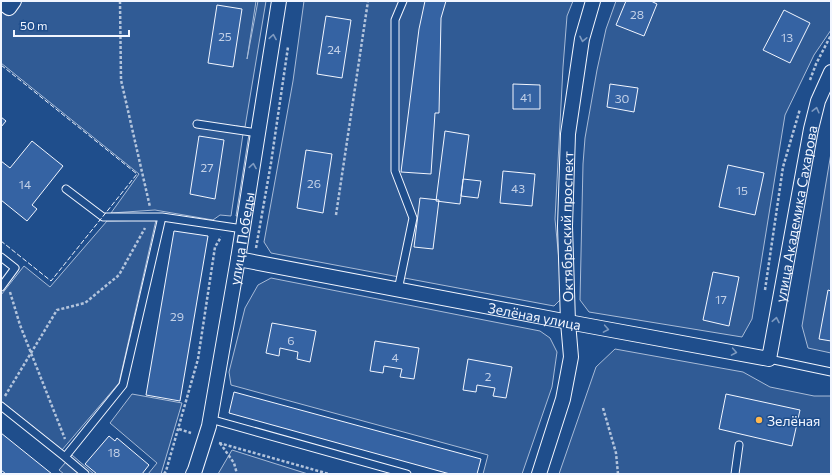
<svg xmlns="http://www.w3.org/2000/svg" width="832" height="475" font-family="Commissioner,sans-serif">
<rect width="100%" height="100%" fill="#1f4e8c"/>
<path fill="#305b95" stroke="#a8bbd7" d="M21 1H256L247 59 258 1H266L245 127 236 126 243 134 231 216 220 215 213 220 155 210 111 213 139 174 1 63V11L9 16Z
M304 1H573L567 16 563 67 555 219 560 271 561 299 554 306 271 253 264 242 293 81Z
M616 1H831V30L814 55 785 115 752 319 742 337 589 312 580 300 583 164 585 138 597 70 606 29Z
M249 134 256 135 242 216H236Z
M831 153V353L808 348 802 326Z
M156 220 119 383 62 450 1 401V295L24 266 50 287 107 221Z
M271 278 540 331 550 338 557 352 552 387 522 474H483L488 455 231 385 229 372 245 308 258 285Z
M615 349 743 372 770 387 814 396H831V474H559L596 367Z
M132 394 182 403 161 474H148L157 463 110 423Z
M232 450 308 474H218Z
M72 455 94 474H64L59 470Z"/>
<path fill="#3563a3" stroke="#f2f6ff" d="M425 1H446L441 18 439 113H435L431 174 401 172 419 29Z
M626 1H651L657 4 644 36 616 25Z
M217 5 242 9 233 67 208 63Z
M784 10 810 23 790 63 763 50Z
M326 16 351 20 342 78 317 74Z
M513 84 540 85V109H513Z
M610 84 638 88 634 112 607 107Z
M1 117 6 121 1 127Z
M445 131 469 135 460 204 436 201Z
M199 136 224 140 215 199 190 194Z
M32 141 63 166 32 205 37 209 27 221 1 200V161L10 168Z
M306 150 332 154 323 213 297 208Z
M728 165 764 173 755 215 719 207Z
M503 171 535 174 532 206 500 203Z
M463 179 481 181 478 198 461 196Z
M420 198 439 200 433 249 414 247Z
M174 231 208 236 180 401 146 395Z
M713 272 739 277 729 326 703 320Z
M828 290 831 291V341L819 339Z
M272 323 316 331 310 362 297 359 298 352 280 348 279 356 266 353Z
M375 341 419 348 414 379 400 377 402 369 384 366 383 373 370 371Z
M468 359 512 367 506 398 493 396 495 388 477 385 476 392 463 390Z
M234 392 481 459 477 474H450L229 413Z
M726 394 800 410 792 446 719 429Z
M1 433 52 474H6L1 470Z
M109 436 115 441 117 438 149 465 142 474H97L85 464Z"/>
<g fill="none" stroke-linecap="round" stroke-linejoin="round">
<g stroke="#f2f6ff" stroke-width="9">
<path id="service" d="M197 124 258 133
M66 189 103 217H162
M1 257 15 268 1 287
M398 290 413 218 395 171V20L403 1
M769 359 831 372
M1 406 65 457 123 385 162 217 243 229
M210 419 407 474
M65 457 85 474
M735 474 739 445"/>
</g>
<g stroke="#f2f6ff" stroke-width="16">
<g id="minor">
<path d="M1 2 9 8 14 1"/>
<path id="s1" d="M238 259 579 324 769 359 811 129 818 101 831 72"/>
<path id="s2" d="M193 474 195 470 209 426 238 259 279 1"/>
<path id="s3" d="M539 474 563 399 571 357 568 322 565 226 568 134 582 39 593 1"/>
</g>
</g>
<path stroke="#b3c4dc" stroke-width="2.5" stroke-dasharray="3 2" stroke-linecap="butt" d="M120 1 121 80 150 207
M810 80 816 64 831 35
M336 215 368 1
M256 248 271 163 288 47
M765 290 783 167 800 109
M10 292 20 325 65 439
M5 396 57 310 85 303 119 275 145 228
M603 408 616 453 618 474
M179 429 191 433
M219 443 329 474
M220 443 234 463 237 474
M164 474 166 471 198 359 215 247 221 237"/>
<use href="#service" stroke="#1f4e8c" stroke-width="7"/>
<use href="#minor" stroke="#1f4e8c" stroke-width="14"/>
<path stroke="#f2f6ff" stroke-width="1" stroke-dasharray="5 2" stroke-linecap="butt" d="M1 65 137 174 51 281 1 241"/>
</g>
<defs><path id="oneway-chevron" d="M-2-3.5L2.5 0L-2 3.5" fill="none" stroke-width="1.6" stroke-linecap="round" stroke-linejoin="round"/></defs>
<g stroke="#7e9ac0">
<use href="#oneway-chevron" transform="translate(273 37) rotate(-81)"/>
<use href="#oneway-chevron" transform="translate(583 39) rotate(102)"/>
<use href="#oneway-chevron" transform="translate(816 110) rotate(-76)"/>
<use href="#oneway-chevron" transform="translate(253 166) rotate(-81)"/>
<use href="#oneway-chevron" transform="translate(776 320) rotate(-79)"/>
<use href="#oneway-chevron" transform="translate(606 329) rotate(10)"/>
<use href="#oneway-chevron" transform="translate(734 352) rotate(10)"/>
</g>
<circle fill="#ffb74d" stroke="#1f4e8c" stroke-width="1.5" cx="759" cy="420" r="4"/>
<g text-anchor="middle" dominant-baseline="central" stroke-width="3" stroke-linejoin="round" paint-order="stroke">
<g font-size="12" fill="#c3d1e8">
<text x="637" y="14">28</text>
<text x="225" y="36">25</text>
<text x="787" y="37">13</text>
<text x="334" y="49">24</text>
<text x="526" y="97">41</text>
<text x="622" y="98">30</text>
<text x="207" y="167">27</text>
<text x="314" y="183">26</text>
<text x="25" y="184">14</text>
<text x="518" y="188">43</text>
<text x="742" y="190">15</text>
<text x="721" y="299">17</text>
<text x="177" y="316">29</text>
<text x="291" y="340">6</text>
<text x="395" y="357">4</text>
<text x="488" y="376">2</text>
<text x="114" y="452">18</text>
</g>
<g font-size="14" fill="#f2f6ff" stroke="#1f4e8c">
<text stroke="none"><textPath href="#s1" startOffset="688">улица Академика Сахарова</textPath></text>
<text stroke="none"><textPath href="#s3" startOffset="252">Октябрьский проспект</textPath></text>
<text stroke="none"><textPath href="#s2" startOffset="241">улица Победы</textPath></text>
<text stroke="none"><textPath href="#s1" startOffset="302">Зелёная улица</textPath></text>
</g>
<g font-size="14" fill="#f2f6ff" stroke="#1f4e8c" text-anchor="start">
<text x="767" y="420">Зелёная</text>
</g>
</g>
<rect width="832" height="475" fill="none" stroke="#f2f6ff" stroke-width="4"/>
<path d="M14 30v6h115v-6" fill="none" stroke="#f2f6ff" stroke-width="2"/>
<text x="20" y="30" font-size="12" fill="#f2f6ff" stroke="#1f4e8c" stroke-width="3" paint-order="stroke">50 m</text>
</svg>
